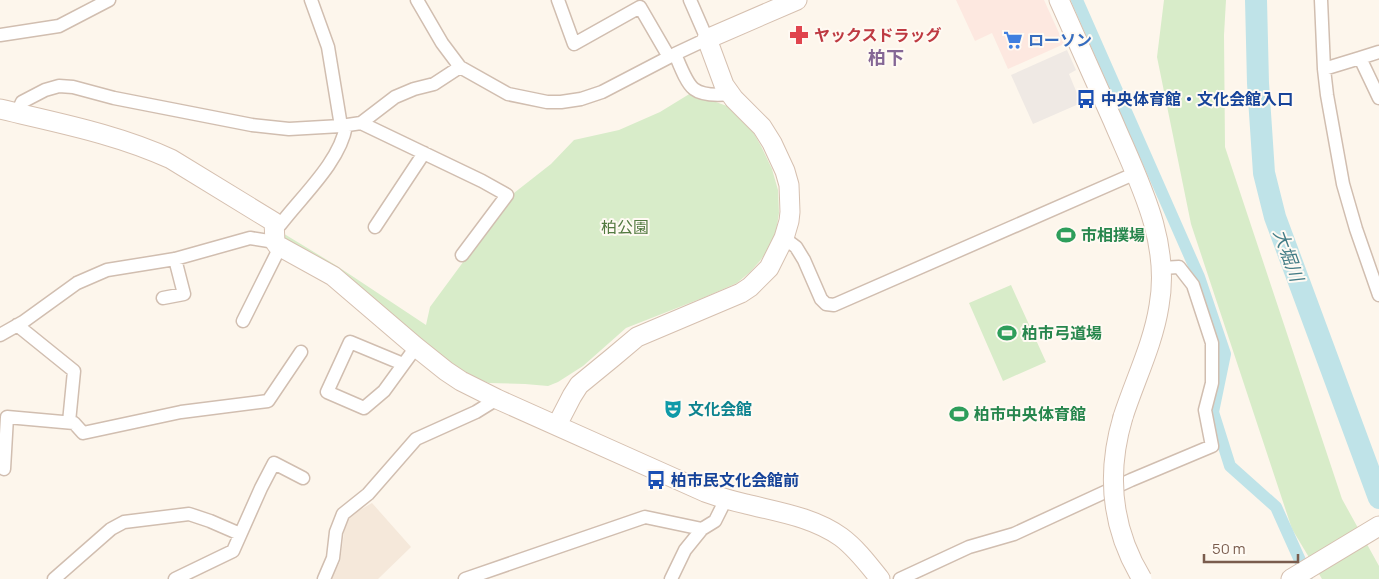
<svg xmlns="http://www.w3.org/2000/svg" width="1379" height="579" font-family="Manrope,'Noto Sans JP',sans-serif">
<rect width="100%" height="100%" fill="#fdf6ec"/>
<path fill="#f5e8da" d="M372 503 411 547 378 579H331L340 562 346 518Z"/>
<path fill="#fde8e0" d="M956 0H1044L1064 44 1008 69 992 33 975 41Z"/>
<path fill="#efe9e4" d="M1067 50 1076 70 1069 74 1081 103 1033 124 1011 75Z"/>
<path fill="#d8ecc9" d="M1164 0H1226L1224 35 1225 147 1342 499 1379 566V579H1322L1292 529 1191 224 1157 57Z
M691 93 727 106 743 120 752 130 761 146 772 169 778 190 779 213 776 232 766 253 759 262 750 272 737 283 705 297 626 328 583 366 558 382 548 386 525 384 489 383 469 376 281 239V232L337 266 426 325 430 307 514 193 551 164 574 140 619 130 660 112Z
M1011 285 1046 362 1003 381 969 303Z"/>
<g fill="none" stroke-linecap="round" stroke-linejoin="round">
<path stroke="#bfe3e8" stroke-width="12" d="M1077 0 1199 277 1225 354 1213 412 1230 466 1276 507 1307 576"/>
<path stroke="#bfe3e8" stroke-width="22" d="M1256 0 1258 83 1264 173 1275 217 1379 498"/>
<g stroke="#d1beb0" stroke-width="15">
<path id="street" d="M311 0 328 47 341 126
M417 0 442 43 460 67 508 94 547 102H561L581 99 602 92 675 54 707 39 690 0
M558 0 574 44 640 7 669 57
M1321 0 1324 69 1327 95 1343 184 1356 229 1379 295
M0 35 59 26 109 0
M675 54C679 63 686 83 694 89 703 96 720 95 730 94
M1360 58 1379 52
M1324 69 1360 58 1379 98
M17 113 22 102 45 90 59 86 73 87 114 98 252 125 289 129 341 126 361 123 395 97 414 89 434 84 460 67
M361 123 482 181 507 195 462 255
M274 222 280 225C301 197 340 162 346 126
M375 227 424 153
M784 238 796 247 804 260 821 299 826 304 834 305 1136 173
M163 298 184 294 175 259
M243 321 280 247
M17 325 74 371 69 422
M0 335 23 322 77 283 107 270 175 259 250 238 275 242
M403 364 350 342 327 392 364 408 384 391 416 347
M4 469 7 417 74 423 83 433 181 412 268 401 301 352
M54 579 111 529 124 522 189 514 210 521 240 534
M175 579 233 551 261 488 274 463 303 478
M324 579 333 558 336 532 343 514 368 494 416 439 476 412 497 399
M465 579 645 517 702 529 715 521 726 499
M671 579 685 550 702 529
M900 579 969 547 1014 534 1131 480 1212 446 1205 410 1212 383V343L1193 285 1179 267 1161 268"/>
</g>
<g stroke="#d6c0b0" stroke-width="21">
<path id="secondary" d="M1059 0C1077 40 1095 81 1113 121 1138 180 1171 240 1159 306 1153 344 1135 380 1123 417
M0 109C58 123 117 134 171 159L274 222 275 242 277 245 333 276 416 347 446 371 461 381 497 399 705 492C719 497 732 501 746 504 778 512 813 517 841 537 856 548 868 564 880 579
M557 425 572 396 579 385 612 358 637 337 741 293 750 287 769 268 784 238 789 221 790 212 789 185 785 171 772 143 762 127 734 99 724 85 707 39 797 0
M1291 579 1379 526"/>
</g>
<use href="#street" stroke="#fff" stroke-width="12"/>
<use href="#secondary" stroke="#fff" stroke-width="19"/>
<g stroke="#d6c0b0" stroke-width="21" stroke-linecap="butt">
<path id="secondary-bridge" d="M1123 417C1106 474 1111 528 1142 579"/>
</g>
<use href="#secondary-bridge" stroke="#fff" stroke-width="19"/>
</g>
<defs>
<g id="pharmacy-bare" transform="scale(1.5)"><path d="M-2-6h4v4h4v4h-4v4h-4v-4h-4v-4h4Z" fill="#e0444e" stroke="#fffaf3" stroke-width="2.5" paint-order="stroke"/></g>
<g id="supermarket-bare" transform="scale(1.5)"><path d="M-6-5.5h2.5l.6 2H6L4.5 2H-2.5L-4.4-4H-6ZM-1.5 3.2a1.3 1.3 0 1 0 .1 0ZM3 3.2a1.3 1.3 0 1 0 .1 0Z" fill="#3f7fe0" stroke="#fffaf3" stroke-width="2.5" paint-order="stroke"/></g>
<g id="bus-bare" transform="scale(1.5)"><path d="M-5-6H5V4H4V6H2V4H-2V6H-4V4H-5ZM-3.5-4V0h7V-4ZM-3.5 1.2v1.5H-2V1.2ZM2 1.2v1.5H3.5V1.2Z" fill="#1a4fb4" stroke="#fffaf3" stroke-width="2.5" paint-order="stroke"/></g>
<g id="stadium-bare" transform="scale(1.5)"><path d="M0-5a6.5 5 0 1 0 0 10a6.5 5 0 1 0 0-10ZM-3.5-1.8h7v3.6h-7Z" fill="#2e9e5b" stroke="#fffaf3" stroke-width="2.5" paint-order="stroke"/></g>
<g id="theatre-bare" transform="scale(1.5)"><path d="M-5-5.5Q0-4 5-5.5V0Q5 5 0 6Q-5 5-5 0ZM-3.3-2.5H-1v1.5H-3.3ZM1-2.5H3.3v1.5H1ZM-2.8 1Q0 5.5 2.8 1Z" fill="#0f9aa8" stroke="#fffaf3" stroke-width="2.5" paint-order="stroke"/></g>
</defs>
<g fill-rule="evenodd">
<use href="#pharmacy-bare" x="799" y="35"/>
<use href="#supermarket-bare" x="1013" y="40"/>
<use href="#bus-bare" x="1086" y="99"/>
<use href="#stadium-bare" x="1066" y="235"/>
<use href="#stadium-bare" x="1007" y="333"/>
<use href="#theatre-bare" x="673" y="409"/>
<use href="#stadium-bare" x="959" y="414"/>
<use href="#bus-bare" x="656" y="480"/>
</g>
<g text-anchor="middle" dominant-baseline="central" stroke-width="4" stroke-linejoin="round" paint-order="stroke">
<g font-size="16" font-weight="bold" fill="#be3a42" stroke="#fffaf3" text-anchor="start">
<text x="814" y="35">ヤックスドラッグ</text>
</g>
<g font-size="16" font-weight="bold" fill="#366cbe" stroke="#fffaf3" text-anchor="start">
<text x="1028" y="40">ローソン</text>
</g>
<g font-size="16" font-weight="bold" fill="#164399" stroke="#fffaf3" text-anchor="start">
<text x="1101" y="99">中央体育館・文化会館入口</text>
<text x="671" y="480">柏市民文化会館前</text>
</g>
<g font-size="16" fill="#537a41" stroke="#fffaf3">
<text x="625" y="227">柏公園</text>
</g>
<g font-size="16" font-weight="bold" fill="#27864d" stroke="#fffaf3" text-anchor="start">
<text x="1081" y="235">市相撲場</text>
<text x="1022" y="333">柏市弓道場</text>
<text x="974" y="414">柏市中央体育館</text>
</g>
<g font-size="16" font-weight="bold" fill="#0d838f" stroke="#fffaf3" text-anchor="start">
<text x="688" y="409">文化会館</text>
</g>
<g font-size="18" font-weight="bold" fill="#846695" stroke="#fffaf3">
<text x="886" y="57">柏下</text>
</g>
<g font-size="18" font-style="italic" fill="#437c86" stroke="#fffaf3">
<text transform="translate(1289 255) rotate(70)">大堀川</text>
</g>
</g>
<path d="M1204 554v8h94v-8" fill="none" stroke="#7a5c4d" stroke-width="2.5"/>
<text x="1212" y="554" font-size="15" fill="#7a5c4d" stroke="#fffaf3" stroke-width="4" paint-order="stroke">50 m</text>
</svg>
